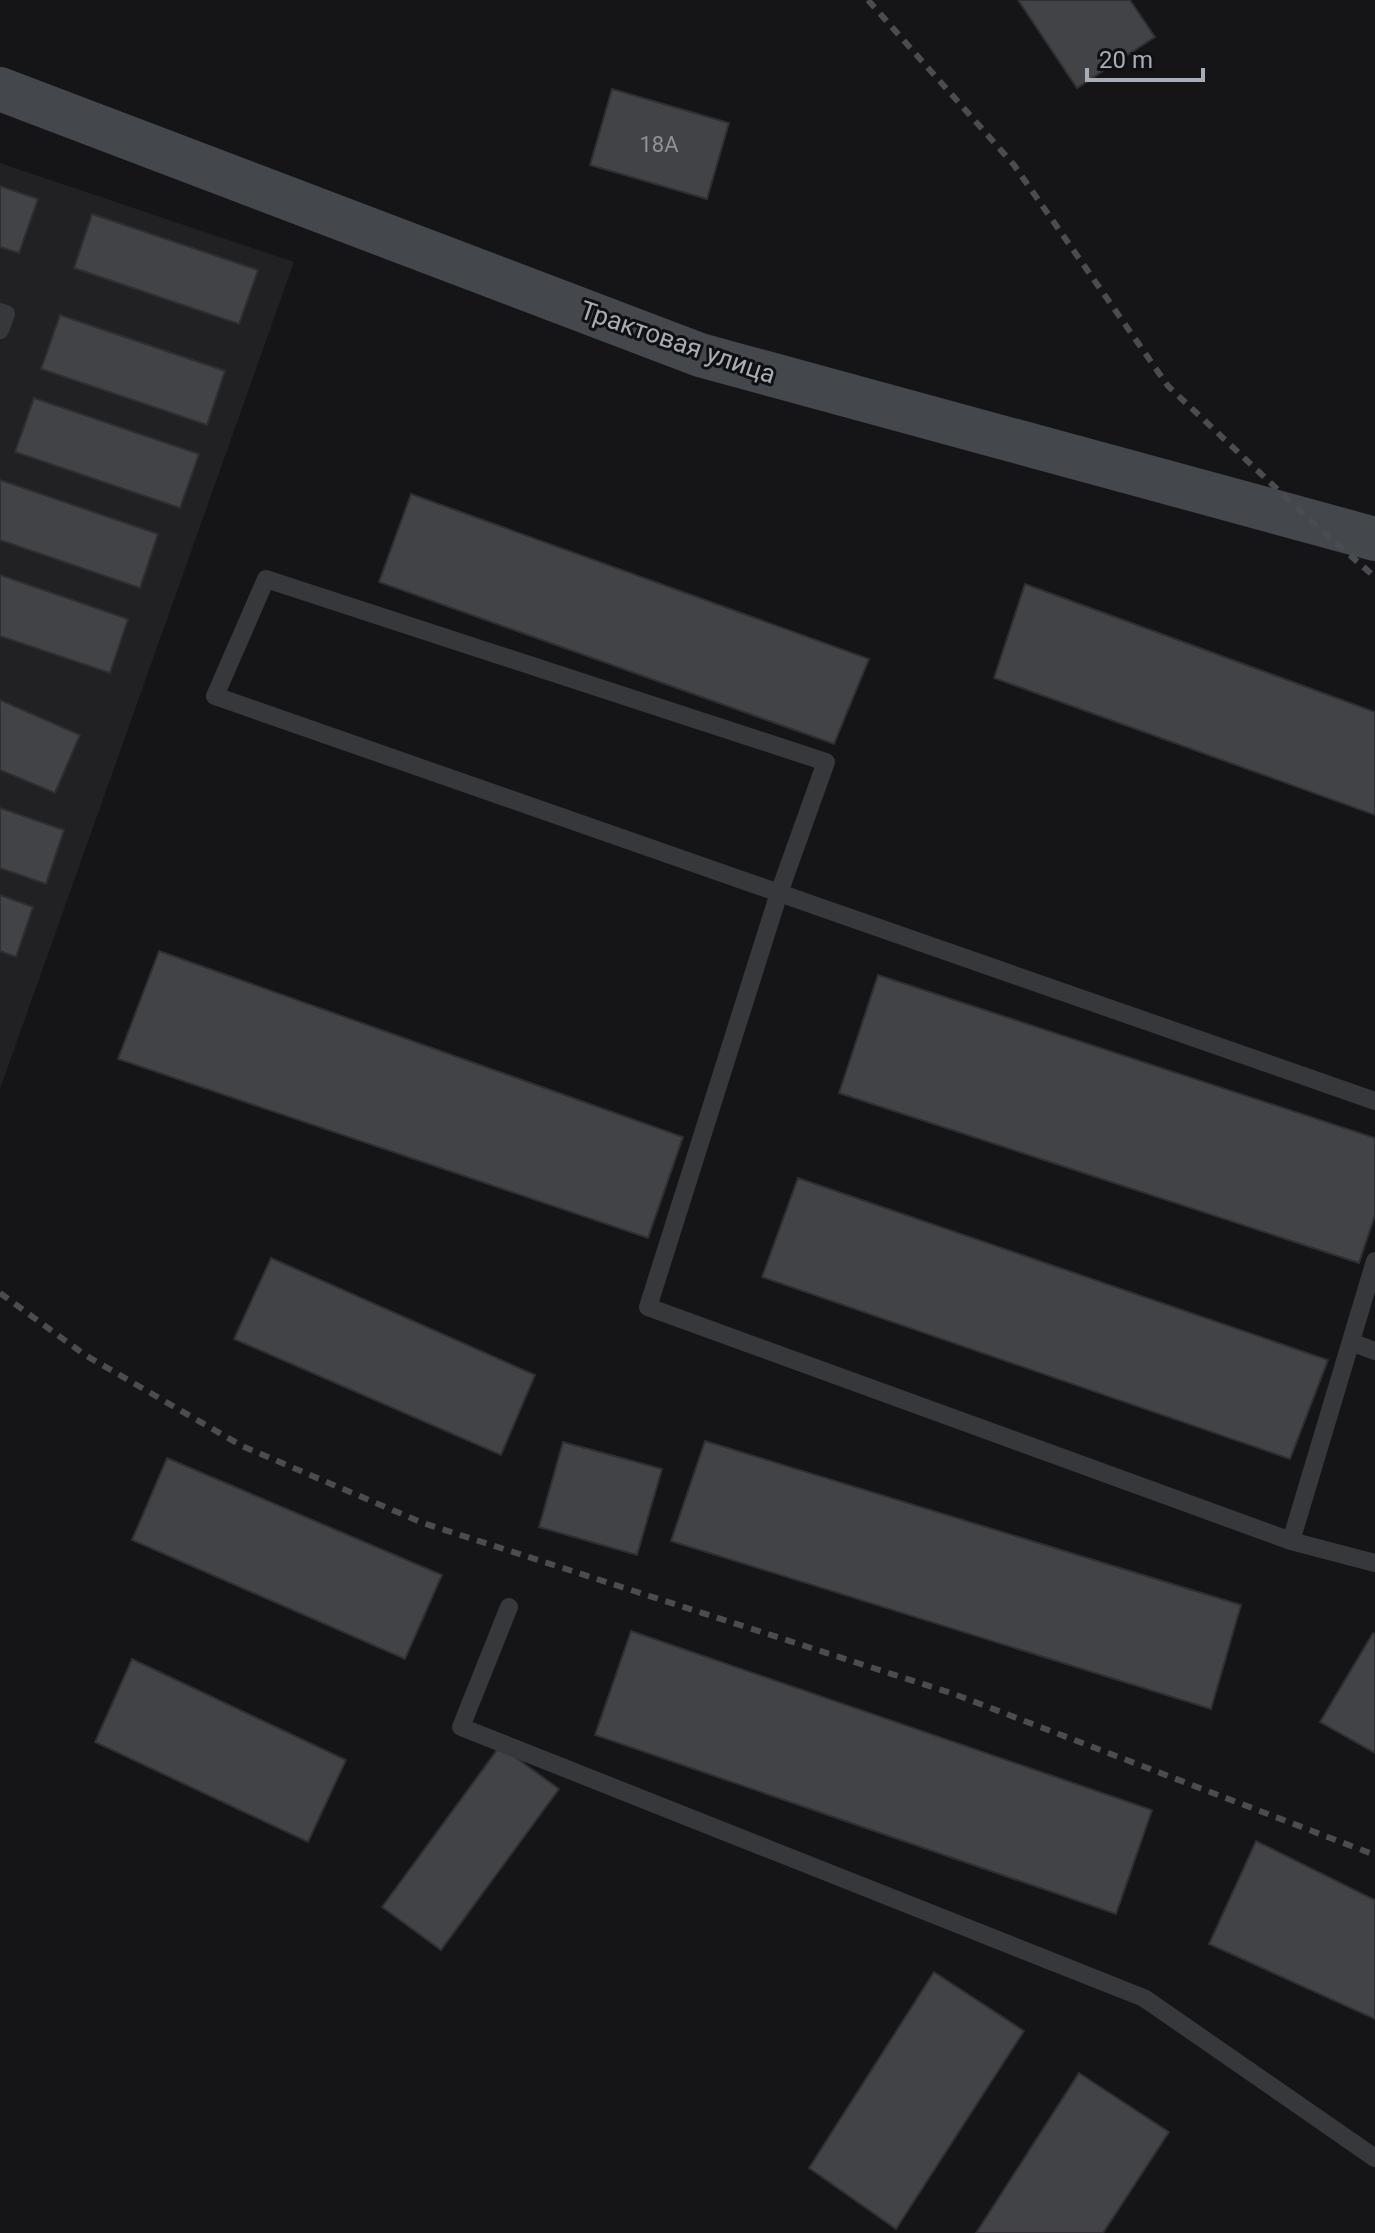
<svg xmlns="http://www.w3.org/2000/svg" width="1375" height="2233" font-family="Roboto,sans-serif">
<rect width="100%" height="100%" fill="#151517"/>
<path fill="#212124" d="M0 163 294 262 0 1089Z"/>
<path fill="#414347" stroke="#2f2f33" stroke-width="2" d="M1018 0H1130L1155 37 1077 88Z
M612 89 729 123 707 199 590 165Z
M0 186 38 199 19 253 0 247Z
M92 214 258 270 239 324 74 268Z
M60 315 225 371 207 425 41 369Z
M34 398 199 454 180 508 15 452Z
M0 480 158 534 140 588 0 540Z
M411 494 869 659 834 744 379 582Z
M0 575 128 619 110 673 0 636Z
M1025 584 1375 712V815L994 678Z
M0 700 80 735 55 793 0 770Z
M0 808 64 830 46 884 0 868Z
M0 895 33 907 16 957 0 951Z
M159 951 683 1137 648 1238 118 1059Z
M878 975 1375 1138V1215L1359 1263 839 1093Z
M798 1178 1328 1360 1290 1459 762 1277Z
M271 1258 535 1375 501 1455 234 1339Z
M705 1441 1241 1605 1211 1709 671 1541Z
M563 1442 662 1469 637 1555 539 1527Z
M167 1458 442 1575 405 1659 132 1540Z
M631 1631 1152 1810 1116 1914 595 1735Z
M1373 1633 1375 1634V1753L1320 1722Z
M132 1659 346 1760 308 1842 95 1742Z
M500 1746 559 1789 441 1950 382 1907Z
M1256 1841 1375 1900V2019L1209 1944Z
M934 1972 1024 2031 896 2229 809 2168Z
M1079 2073 1169 2132 1103 2233H976Z"/>
<g fill="none" stroke-linecap="round" stroke-linejoin="round">
<path stroke="#36383c" stroke-width="18" d="M0 312 6 314 0 330
M1375 1101 215 696 266 579 826 762 779 893 648 1307 1291 1541 1375 1261
M1351 1342 1375 1351
M1291 1541 1375 1563
M509 1607 461 1727 1144 1998 1375 2158"/>
<path stroke="#44474c" stroke-width="44" d="M0 89 700 355 1375 539"/>
<path stroke="#494c51" stroke-width="6" stroke-dasharray="10 8" stroke-linecap="butt" d="M868 0 1014 165 1168 386 1312 522 1375 577
M0 1293 85 1355 242 1446 423 1523 954 1694 1375 1855"/>
</g>
<g text-anchor="middle" dominant-baseline="central" stroke-width="6" stroke-linejoin="round" paint-order="stroke">
<g font-size="22" fill="#8e929b">
<text x="659" y="144">18А</text>
</g>
<g font-size="26" fill="#a7adb7" stroke="#101012">
<text transform="translate(678 342) rotate(19)">Трактовая улица</text>
</g>
</g>
<path d="M1087 68v12h116v-12" fill="none" stroke="#a7adb7" stroke-width="4"/>
<text x="1099" y="68" font-size="24" fill="#a7adb7" stroke="#101012" stroke-width="6" paint-order="stroke">20 m</text>
</svg>
